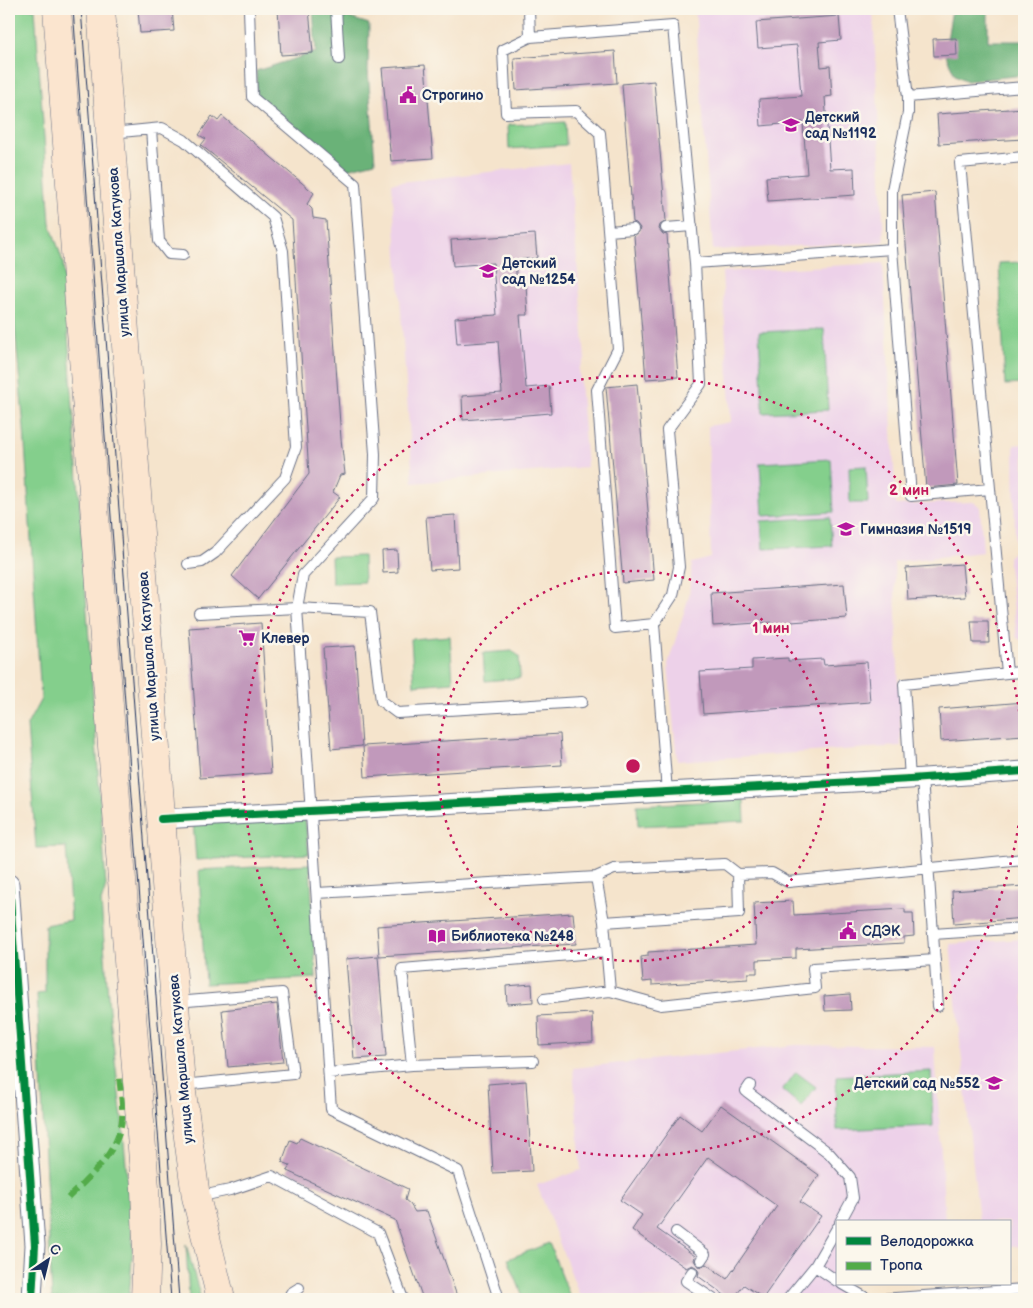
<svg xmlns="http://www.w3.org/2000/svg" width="1033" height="1308" font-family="'Balsamiq Sans',sans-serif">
<rect width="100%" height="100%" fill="#fbf7ec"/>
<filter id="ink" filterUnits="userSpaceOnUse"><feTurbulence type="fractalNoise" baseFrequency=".02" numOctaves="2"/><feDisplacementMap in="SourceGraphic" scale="10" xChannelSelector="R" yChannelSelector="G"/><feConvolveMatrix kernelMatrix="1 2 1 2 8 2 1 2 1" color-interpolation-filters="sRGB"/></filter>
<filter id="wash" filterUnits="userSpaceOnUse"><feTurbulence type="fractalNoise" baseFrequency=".0096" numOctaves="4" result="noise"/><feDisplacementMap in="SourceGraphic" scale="20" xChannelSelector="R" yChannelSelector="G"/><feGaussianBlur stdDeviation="1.12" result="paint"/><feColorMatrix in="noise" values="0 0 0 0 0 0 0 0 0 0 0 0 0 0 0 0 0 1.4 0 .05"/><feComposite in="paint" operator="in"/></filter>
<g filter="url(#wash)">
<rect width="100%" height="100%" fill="#f5e4cc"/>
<path fill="#edd1e9" d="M695 9H873L884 242 713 250Z
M569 163 585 359 579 369 587 467 413 483 392 183Z
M883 263 896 505 973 502 980 506 983 552 894 562 901 746 677 761 668 664 689 596 692 563 711 558 708 426 731 422 722 272Z
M1024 444V642L1017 638 1008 557 1015 550 1014 445Z
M1024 939V1246L1009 1247V1222H979L950 944Z
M796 1045 935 1047 945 1222H837V1284H848L838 1299H581L537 1185 581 1170 573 1068Z"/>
<path fill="#84cf8c" stroke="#507f75" d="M9 9H35L50 223 63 262 106 886 101 902 109 1010 122 1119 133 1245 129 1299H52L37 994 45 993V925L71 920 66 847 36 848 27 725 41 699 24 428 9 262Z
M565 122 566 145 509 149 508 125Z
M1024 262V384L1005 385 999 263Z
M824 329 828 410 763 413 759 332Z
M831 459 834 512 763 516 760 463Z
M866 466 868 503H850L849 467Z
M830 517 832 546 763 549 761 521Z
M363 556 364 582 332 583 331 557Z
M450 636 453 682 414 685 411 639Z
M512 651 519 656 520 678 485 681 483 653Z
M744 800 745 821 638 826 637 805Z
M305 819 309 854 196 860 193 822Z
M310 864 316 978 205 984 199 870Z
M931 1071 933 1126 837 1130 836 1076Z
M796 1072 816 1087 801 1106 782 1090Z
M549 1243 571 1299H524L508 1259Z
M186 1244 201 1299H189Z"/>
<path fill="#6bb278" stroke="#43706b" d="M313 9H349L350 18 369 24 368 70 375 162 347 169 257 96 256 71 316 52Z
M952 9H988V41H1024V75L967 81 955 75 945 53Z"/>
<g id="blocks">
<path fill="#c199bb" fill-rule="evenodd" d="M138 9H172L174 31 140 33Z
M278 9H309L313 53 281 55Z
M839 16 841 40 819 42 821 67 830 66 832 96 825 97 830 169 854 168 855 195 768 201 766 177 807 174 803 122 761 126 759 99 801 96 797 45 758 48 756 22Z
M956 38 957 55 934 56 933 39Z
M615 51 617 83 516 90 514 58Z
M425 65 433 158 391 161 382 68Z
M654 81 666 221 660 225 659 229 663 234 667 235 678 377 646 379 634 236 639 232 640 228 636 223 633 222 622 84Z
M1024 108V139L939 144 937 114Z
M212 116 218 121 222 116 314 193 307 204 312 209 313 218 326 220 341 439 345 474 340 475 333 492 340 497 258 599 232 576 309 474 292 220 201 145 206 139 199 135Z
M935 192 958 485 926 488 902 195Z
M535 234 537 258 515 260 517 286 526 285 528 315H520L526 388 549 386 551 413 463 420 462 396 502 393 498 341 457 344 455 318 497 315 493 263 453 266 451 240Z
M637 384 654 580 623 583 606 387Z
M455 515 458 568 430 570 426 517Z
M397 550 398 572 383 573 382 551Z
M962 564 965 597 908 600 906 568Z
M844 584 847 618 791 622 792 631 777 633 773 632 772 622 713 626 711 593Z
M971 621H988L989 643H973Z
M261 623 271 773 200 778 189 628Z
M355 646 362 746 331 749 323 648Z
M788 658V661L823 659 824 665 867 662 870 702 703 714 700 672 752 669V660Z
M1024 702V735L941 741 939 709Z
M560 734 562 765 365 777 363 746Z
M1024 886V918L954 924 952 891Z
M793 901 794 915 905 909V913H913L914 936 904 937V943L796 949V958L757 960V973H748V979L652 985V981L643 982 641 957 648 956V952L756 945 754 903Z
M573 913 576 944 379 956 377 926Z
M378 956 386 1057 354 1059 346 959Z
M532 984 533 1002 507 1004 506 986Z
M850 994 851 1010 825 1011 824 996Z
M277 1004 283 1062 228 1067 222 1010Z
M592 1013 593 1042 539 1045 538 1016Z
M526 1081 532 1171 493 1173 488 1084Z
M721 1105 819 1175 800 1202 821 1216 763 1298 744 1285 733 1299H730L698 1276 699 1272 696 1267 692 1265 686 1268 632 1230 642 1215 620 1200 680 1115 702 1131ZM708 1157 777 1206 727 1279 706 1264 701 1267 697 1265 694 1260 695 1256 657 1229Z
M300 1138 408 1189 405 1200 410 1204 415 1212 427 1211 458 1299H423L395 1220 287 1171 290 1165 282 1162 290 1140 297 1143Z"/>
</g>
</g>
<g filter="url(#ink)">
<use href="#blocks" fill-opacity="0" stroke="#676e84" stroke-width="1"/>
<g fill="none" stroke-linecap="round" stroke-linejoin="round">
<g stroke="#676e84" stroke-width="12">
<path id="service" d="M249 9 252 97 355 184 375 454 374 498 303 575 297 608 331 1109 458 1171 499 1299
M336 9 339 59
M529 9 530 37 673 26 695 263 701 384 667 430 679 567 673 595 654 624
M897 9 908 97V113L892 190V249L911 496 990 489
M530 37 503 50 506 113 576 111 600 133 618 349 597 390 615 628 654 624 667 792
M908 97 1024 87
M151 129 159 241 169 254 183 255
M111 133 162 128 184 140 273 217 283 251 296 447 285 478 215 553 202 562 188 564
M666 228 692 226
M609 231 633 229
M695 263 892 249
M199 613 297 608 370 612 381 701 397 713 582 702
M1007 673 1024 672
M922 778 933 934 1024 928
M910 779 904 684 1007 673 960 163 1024 157
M596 877 604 922 610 991 661 1005 815 988 813 968 935 960
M317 893 596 877 614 869 725 864 738 874 772 873 788 882 1024 859
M604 922 739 913 738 874
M933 934 938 1006
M544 999 610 991
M176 1002 282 993 293 1074 182 1085
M412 1065 533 1061
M329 1073 412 1065 402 969 606 952
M750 1085 746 1091 829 1153 850 1177 853 1198 840 1222
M197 1197 230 1190 272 1176 378 1233 403 1299
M676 1232 705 1254 701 1260
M815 1266 837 1228
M692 1272 686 1281 713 1299
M842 1284 868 1299
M288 1299 291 1293 299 1288
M788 1299 815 1266 837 1281
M881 1299 1024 1289"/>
</g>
<g stroke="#676e84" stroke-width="21">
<path id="minor" d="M161 819 910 779 1024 771
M9 884 35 1245 32 1299"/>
</g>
<g stroke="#676e84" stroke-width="29">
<path id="secondary" d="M57 9 145 1188 147 1244 145 1299
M101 9 181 1085 196 1197 221 1299"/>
</g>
<use href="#service" stroke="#fff" stroke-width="10"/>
<use href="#minor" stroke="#fff" stroke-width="19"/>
<use href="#secondary" stroke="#fbe5cf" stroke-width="28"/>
<path stroke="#1b2f5e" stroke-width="1" d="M73 9 136 849 171 1299
M81 9 179 1299"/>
<path stroke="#52ab49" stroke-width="6" stroke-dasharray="12 6" stroke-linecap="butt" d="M68 1198C90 1176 120 1151 122 1118 123 1105 120 1089 119 1075"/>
<g stroke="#fbf7ec" stroke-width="11">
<path id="cycleway" d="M161 819 910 779 1024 771
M9 884 35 1245 32 1299"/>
</g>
<use href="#cycleway" stroke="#00873e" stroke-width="8"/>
</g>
</g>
<g fill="none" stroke="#c2185b" stroke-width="2.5" stroke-dasharray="2.5 5">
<circle cx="633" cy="766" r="195"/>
<circle cx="633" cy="766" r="390"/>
</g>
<defs>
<g id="civic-bare" transform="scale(1.35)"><path d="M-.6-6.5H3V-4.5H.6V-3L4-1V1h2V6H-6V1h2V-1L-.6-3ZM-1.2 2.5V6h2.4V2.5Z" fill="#b5179e" stroke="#fbf7ec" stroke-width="2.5" paint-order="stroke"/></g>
<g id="school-bare" transform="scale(1.35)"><path d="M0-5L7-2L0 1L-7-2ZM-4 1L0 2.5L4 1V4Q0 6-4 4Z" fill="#b5179e" stroke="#fbf7ec" stroke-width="2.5" paint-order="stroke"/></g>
<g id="supermarket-bare" transform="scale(1.35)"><path d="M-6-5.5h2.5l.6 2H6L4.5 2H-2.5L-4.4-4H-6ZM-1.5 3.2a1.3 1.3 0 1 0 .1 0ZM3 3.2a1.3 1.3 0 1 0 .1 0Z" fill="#b5179e" stroke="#fbf7ec" stroke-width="2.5" paint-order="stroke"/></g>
<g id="library-bare" transform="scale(1.35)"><path d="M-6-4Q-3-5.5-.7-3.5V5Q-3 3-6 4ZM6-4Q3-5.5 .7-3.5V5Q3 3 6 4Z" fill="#b5179e" stroke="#fbf7ec" stroke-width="2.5" paint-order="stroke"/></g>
</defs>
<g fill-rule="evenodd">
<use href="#civic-bare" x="408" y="95"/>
<use href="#school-bare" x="791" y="125"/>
<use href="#school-bare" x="488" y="271"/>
<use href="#school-bare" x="846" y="529"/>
<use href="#supermarket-bare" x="247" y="638"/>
<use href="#civic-bare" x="848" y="931"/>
<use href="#library-bare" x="437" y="936"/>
<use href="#school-bare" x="994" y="1083"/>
</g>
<g text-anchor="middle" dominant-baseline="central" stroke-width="5" stroke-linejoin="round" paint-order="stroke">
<g font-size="14" font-weight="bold" fill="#1b2f5e" stroke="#fbf7ec" text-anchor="start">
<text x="422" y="95">Строгино</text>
<text x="805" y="117">Детский<tspan x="805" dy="16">сад №1192</tspan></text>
<text x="502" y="263">Детский<tspan x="502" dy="16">сад №1254</tspan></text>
<text x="860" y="529">Гимназия №1519</text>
<text x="261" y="638">Клевер</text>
<text x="862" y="931">СДЭК</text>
<text x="451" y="936">Библиотека №248</text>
<text x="980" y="1083" text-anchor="end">Детский сад №552</text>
</g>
<g font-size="14" fill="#1b2f5e" stroke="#fbf7ec">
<text transform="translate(119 252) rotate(-94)">улица Маршала Катукова</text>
<text transform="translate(149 656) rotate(-94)">улица Маршала Катукова</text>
<text transform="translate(181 1059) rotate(-95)">улица Маршала Катукова</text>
</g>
</g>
<circle cx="633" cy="766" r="8" fill="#c2185b" stroke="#fbf7ec" stroke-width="2.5"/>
<g font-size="15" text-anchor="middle" font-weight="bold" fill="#c2185b" stroke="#fbf7ec" stroke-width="5" stroke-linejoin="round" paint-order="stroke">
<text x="909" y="495">2 мин</text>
<text x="771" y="633">1 мин</text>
</g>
<rect width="1033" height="1308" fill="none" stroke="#fbf7ec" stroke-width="30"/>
<rect x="836" y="1220" width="175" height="65" fill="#fbf7ec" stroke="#a1a7b3"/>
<rect x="846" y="1237" width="25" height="8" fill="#00873e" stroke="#a1a7b3"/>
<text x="880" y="1246" font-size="15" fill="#1b2f5e">Велодорожка</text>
<rect x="846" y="1262" width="25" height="8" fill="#52ab49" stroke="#a1a7b3"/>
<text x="880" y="1270" font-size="15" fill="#1b2f5e">Тропа</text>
<g transform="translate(48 1260) rotate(35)" stroke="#fbf7ec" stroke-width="4" paint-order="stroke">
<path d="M0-4L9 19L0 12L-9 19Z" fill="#1b2f5e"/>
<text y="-8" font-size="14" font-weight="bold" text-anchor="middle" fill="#1b2f5e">С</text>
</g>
</svg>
